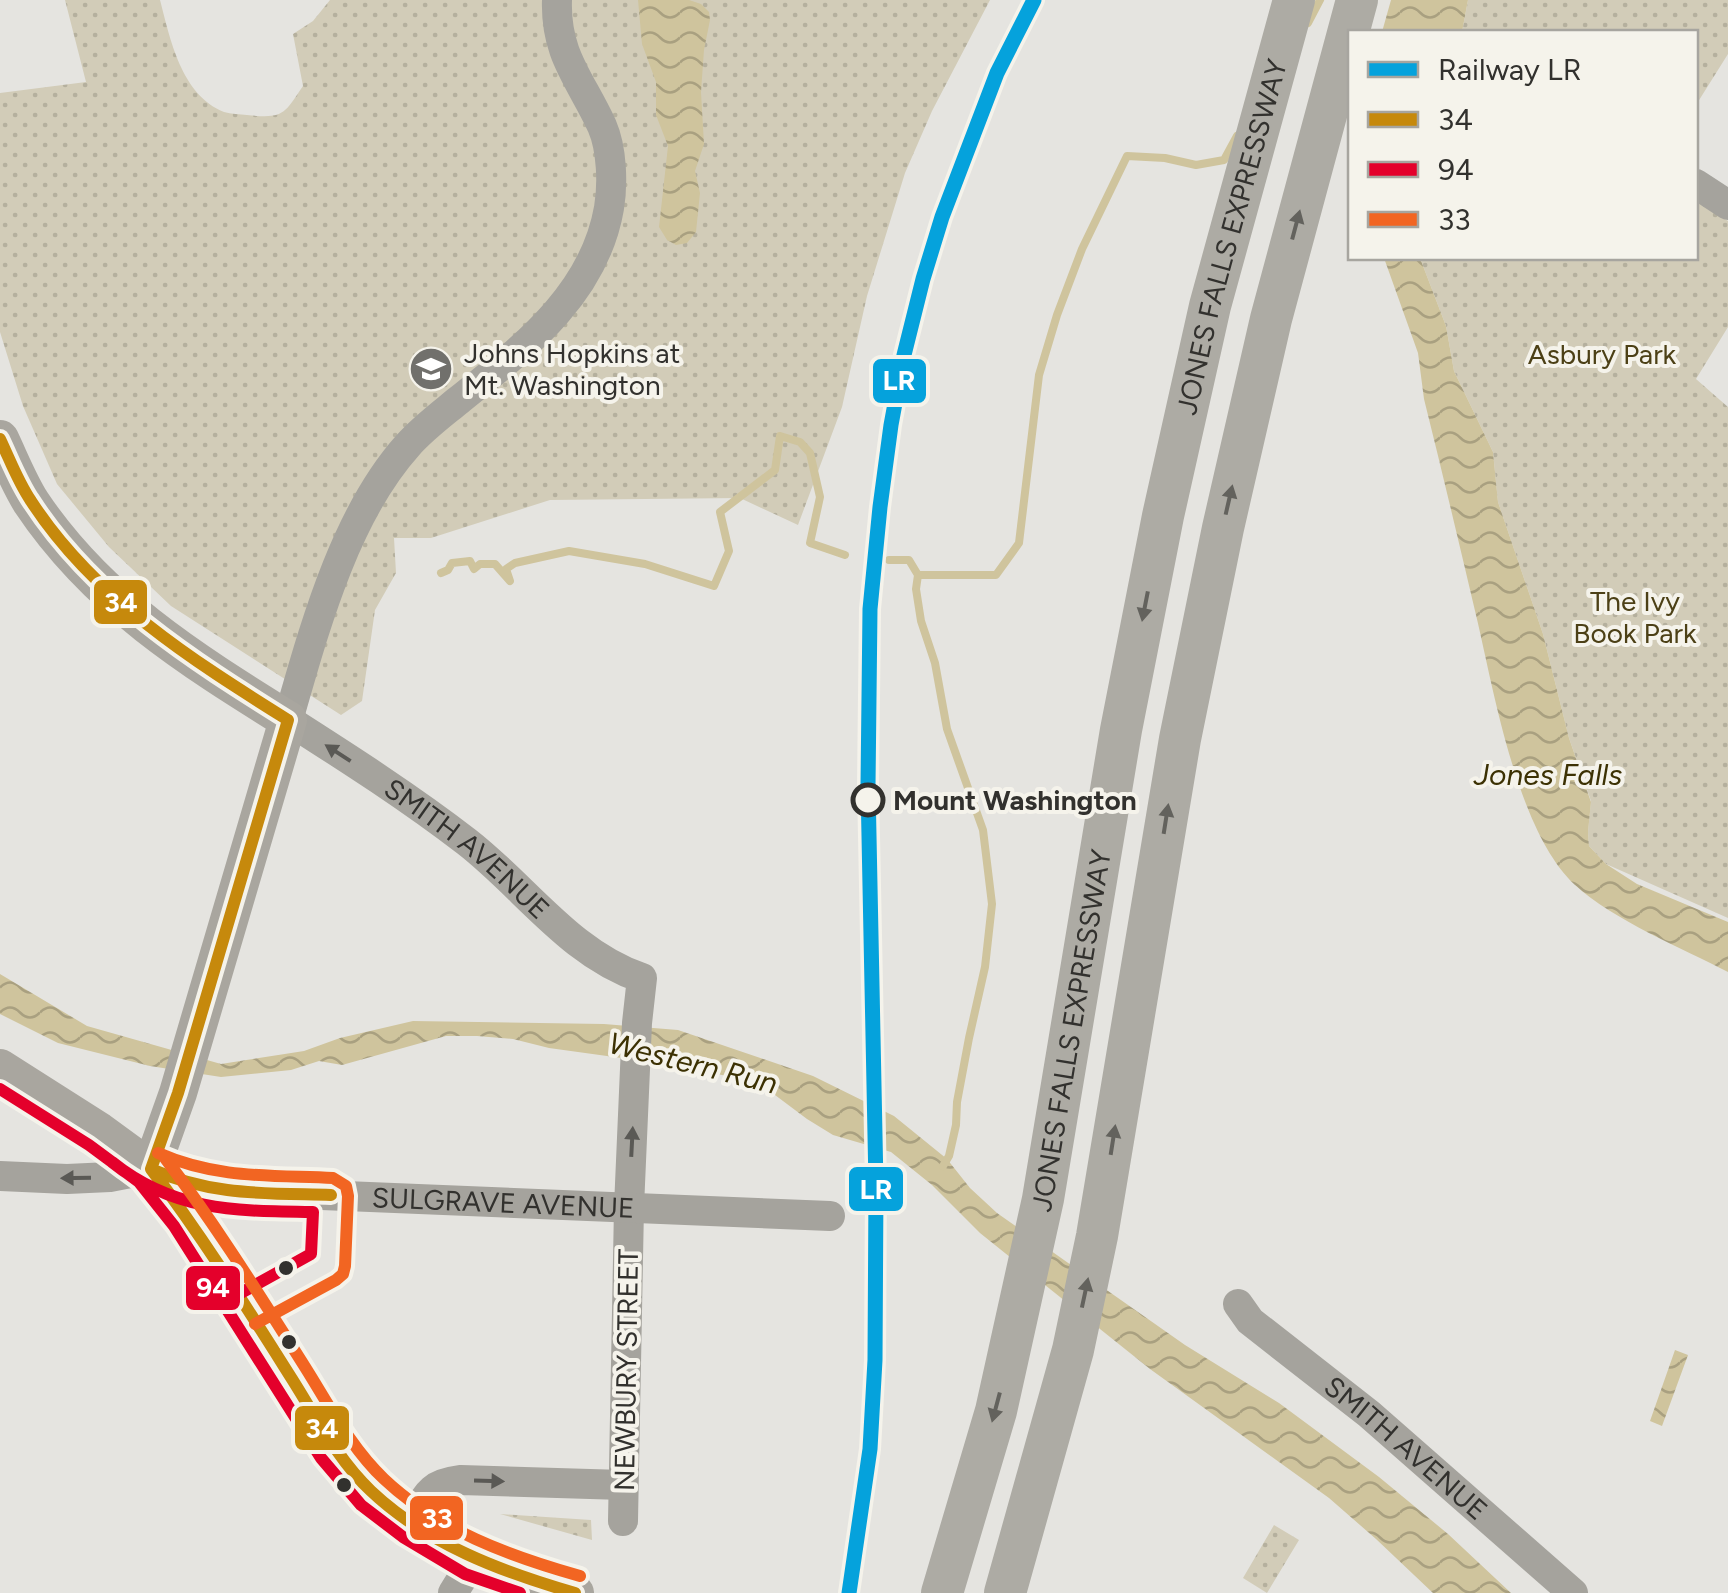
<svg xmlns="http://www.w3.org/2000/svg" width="1728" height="1593" font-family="Figtree,sans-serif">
<defs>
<pattern id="park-dots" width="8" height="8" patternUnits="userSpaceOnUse" patternTransform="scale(2.5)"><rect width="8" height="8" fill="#d2ccb8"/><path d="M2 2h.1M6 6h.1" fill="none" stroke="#b5b09e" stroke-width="1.8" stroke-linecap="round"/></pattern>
<pattern id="water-waves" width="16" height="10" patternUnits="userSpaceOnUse" patternTransform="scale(2.5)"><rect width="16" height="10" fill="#cfc49d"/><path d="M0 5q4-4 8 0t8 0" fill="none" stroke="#a9a080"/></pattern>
</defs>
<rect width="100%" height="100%" fill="#e5e4e0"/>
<path fill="url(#park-dots)" d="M65 0H160C170 38 181 95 224 112 231 114 240 114 247 115 284 119 284 114 303 86L293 34 313 21 330 0H990L932 111 905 173 867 296 842 407 798 525 740 498 550 500 431 538H394L396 573 375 610 362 701 341 715 171 606 109 547 57 484 23 406 0 332V93L86 82Z
M1468 0H1728V54L1696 105V32H1462Z
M1696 199 1728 221V327L1696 379 1728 407V918L1606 864 1589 846 1588 832 1591 801 1569 738 1543 634 1498 502 1493 452 1454 371 1446 326 1420 258H1696Z
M500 1514 591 1520 592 1540Z
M1274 1525 1299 1540 1267 1593 1243 1578Z"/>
<path fill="url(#water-waves)" d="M638 0H689L701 4 709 12 710 20 704 50 701 92 704 144 695 171 700 193 696 232 687 243 676 245 667 240 659 227 668 146 656 115V82L642 44Z
M1391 0H1468L1462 32H1382Z
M1384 258H1420L1446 326 1454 371 1493 452 1498 502 1543 634 1569 738 1591 802 1588 832 1589 846 1606 864 1637 884 1728 922V972C1682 948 1613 920 1575 885 1517 831 1494 691 1476 615 1459 543 1442 471 1424 399L1418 353Z
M0 974 87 1026 221 1064 304 1051 340 1038 413 1021 604 1024 678 1030 813 1076 894 1116 947 1159 970 1188 997 1213 1185 1345 1279 1403 1379 1477 1448 1534 1511 1593H1433L1376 1539 1329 1498 1150 1369 980 1233 932 1185 891 1152 833 1135 807 1119 771 1092 747 1080 672 1065 549 1048 513 1039 477 1036H446L342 1065 319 1061 291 1070 221 1077 150 1066 58 1043 0 1014Z
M1675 1350 1688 1355 1662 1426 1650 1421Z"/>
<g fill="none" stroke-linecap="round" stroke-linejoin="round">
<path stroke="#cfc49d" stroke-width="8" d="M1308 23 1320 0
M889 560H909L918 575 916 589 921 621 935 663 947 729 983 830 992 904 985 967 969 1038 957 1102 956 1125 949 1156 943 1166
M441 573 448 570 452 563 470 561 474 569 480 564H495L510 581 506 569 515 563 569 551 645 564 714 586 729 551 720 512 775 470 780 436 800 442 810 453 820 497 810 543 845 555
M918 575H996L1019 543 1039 375 1057 315 1082 249 1127 156 1165 158 1196 165 1224 160 1237 136"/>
<g stroke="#a5a39d" stroke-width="30">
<path id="s1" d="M557 0C555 55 581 80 602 126 612 149 613 184 609 208 594 295 523 348 459 400 442 414 423 428 408 445 344 516 314 630 288 720 349 759 410 798 467 842 525 887 570 954 642 978L637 1023 629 1207 623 1521"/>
<path d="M1696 184 1728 205"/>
<path id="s2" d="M0 1176 67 1179 110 1177 151 1169 176 1180 222 1191 830 1216"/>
<path id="s3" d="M1238 1304 1250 1321 1369 1414 1573 1593"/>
<path d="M412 1522C427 1495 428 1484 461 1480L623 1485"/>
<path d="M453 1593 474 1559"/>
</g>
<path stroke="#a9a69f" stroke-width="38" d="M0 439C10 460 19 483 31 502 97 601 190 659 288 720L178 1093 151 1169
M0 1068 99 1131 151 1169 188 1216 335 1448 373 1492 412 1522 474 1559 575 1593"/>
<g stroke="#adaba4" stroke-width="42">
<path id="s4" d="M942 1593 996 1411 1043 1199 1121 730 1163 516 1210 306 1294 0"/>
<path d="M1005 1593 1073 1350 1097 1236 1180 739 1223 528 1271 319 1357 0"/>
</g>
<g stroke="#f5f3eb" stroke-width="20">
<path id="bus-1" d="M0 439C10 460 18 482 31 501 94 598 192 660 288 720
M151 1169C202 1236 247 1308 292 1379 316 1417 338 1460 371 1491 427 1544 502 1572 575 1593
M151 1169 178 1093 288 720
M151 1169C212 1196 266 1193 331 1195"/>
</g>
<g stroke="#f5f3eb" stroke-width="20">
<path id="bus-2" d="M0 1089 89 1145 139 1182 174 1226 321 1458 361 1505 403 1537 465 1574 520 1593
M112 1162C174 1212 237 1211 313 1212L311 1254 239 1294"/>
</g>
<g stroke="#f5f3eb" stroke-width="20">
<path id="bus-3" d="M158 1153C217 1179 271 1175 333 1178L346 1186 348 1196 345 1266 343 1274 336 1280 255 1324
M165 1158C216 1225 260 1296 305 1367 329 1405 351 1448 384 1479 438 1530 509 1556 580 1576"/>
</g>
<use href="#bus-1" stroke="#c6890c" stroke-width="12"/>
<use href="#bus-2" stroke="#e4002b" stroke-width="12"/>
<use href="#bus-3" stroke="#f26522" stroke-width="12"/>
<g stroke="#f5f3eb" stroke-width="22">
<path id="rail-1" d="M849 1593 870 1449 875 1360 876 1185 868 786 870 609 880 507 891 425 904 355 923 279 942 217 997 73 1034 0"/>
</g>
<use href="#rail-1" stroke="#05a2dc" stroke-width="15"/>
</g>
<defs><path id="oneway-solid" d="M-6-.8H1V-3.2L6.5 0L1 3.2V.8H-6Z" transform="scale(2.5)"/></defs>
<g fill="#63625d">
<use href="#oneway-solid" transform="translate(1296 225) rotate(-75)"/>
<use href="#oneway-solid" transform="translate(1229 500) rotate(-77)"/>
<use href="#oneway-solid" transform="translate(1145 606) rotate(101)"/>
<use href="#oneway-solid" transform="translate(1166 819) rotate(-81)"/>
<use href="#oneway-solid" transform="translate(1113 1140) rotate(-81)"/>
<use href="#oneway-solid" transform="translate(1085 1293) rotate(-78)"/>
<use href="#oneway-solid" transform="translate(996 1407) rotate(105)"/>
</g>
<g fill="#5a5955">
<use href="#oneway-solid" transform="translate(338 753) rotate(-147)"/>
<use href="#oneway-solid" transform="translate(632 1142) rotate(-87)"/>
<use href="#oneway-solid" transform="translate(76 1178) rotate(179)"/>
<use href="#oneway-solid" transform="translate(489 1481) rotate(2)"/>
</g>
<defs>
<g id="university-disc" transform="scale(2.25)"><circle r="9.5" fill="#71706c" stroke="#f5f3eb"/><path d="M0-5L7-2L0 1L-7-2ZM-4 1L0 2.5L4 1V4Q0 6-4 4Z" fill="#fff"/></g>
</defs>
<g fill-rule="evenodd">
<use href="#university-disc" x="431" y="369"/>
</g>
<circle fill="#f5f3eb" stroke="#32312e" stroke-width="5" cx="868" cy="800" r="15"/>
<g fill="#32312e" stroke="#f5f3eb" stroke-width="4">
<circle cx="286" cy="1268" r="9"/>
<circle cx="289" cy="1342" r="9"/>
<circle cx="344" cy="1485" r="9"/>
</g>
<g text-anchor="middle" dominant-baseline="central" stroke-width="8" stroke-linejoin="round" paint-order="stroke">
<g font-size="28" fill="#32312e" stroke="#f5f3eb">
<text stroke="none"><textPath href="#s4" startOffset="1388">JONES FALLS EXPRESSWAY</textPath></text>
<text stroke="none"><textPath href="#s1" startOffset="1060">SMITH AVENUE</textPath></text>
<text stroke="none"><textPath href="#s4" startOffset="578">JONES FALLS EXPRESSWAY</textPath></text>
<text stroke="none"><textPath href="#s2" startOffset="508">SULGRAVE AVENUE</textPath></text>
<text transform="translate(626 1370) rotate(-89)">NEWBURY STREET</text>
<text stroke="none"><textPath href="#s3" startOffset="222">SMITH AVENUE</textPath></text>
</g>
<g font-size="28" fill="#32312e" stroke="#f5f3eb" text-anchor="start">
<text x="464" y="353">Johns Hopkins at<tspan x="464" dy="32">Mt. Washington</tspan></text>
</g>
<g font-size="28" fill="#4c4016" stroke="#f5f3eb">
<text x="1602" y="354">Asbury Park</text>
<text x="1635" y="601">The Ivy<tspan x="1635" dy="32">Book Park</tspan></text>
</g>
<g font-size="28" font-weight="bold" fill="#32312e" stroke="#f5f3eb" text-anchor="start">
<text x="893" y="800">Mount Washington</text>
</g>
<g font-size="30" font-style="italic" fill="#3c3103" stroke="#f5f3eb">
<text x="1548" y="774">Jones Falls</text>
<text transform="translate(693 1063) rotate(14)">Western Run</text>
</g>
</g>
<g stroke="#f5f3eb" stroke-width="4">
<rect x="871" y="357" width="57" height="48" rx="10" fill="#05a2dc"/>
<rect x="92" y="578" width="57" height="48" rx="10" fill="#c6890c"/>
<rect x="847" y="1165" width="58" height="48" rx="10" fill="#05a2dc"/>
<rect x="184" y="1264" width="58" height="48" rx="10" fill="#e4002b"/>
<rect x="293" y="1404" width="58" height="48" rx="10" fill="#c6890c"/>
<rect x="408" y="1494" width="57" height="48" rx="10" fill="#f26522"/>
</g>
<g font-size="28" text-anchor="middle" font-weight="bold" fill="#fff">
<text x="899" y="390">LR</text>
<text x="121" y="612">34</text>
<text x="876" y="1199">LR</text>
<text x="213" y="1297">94</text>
<text x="322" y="1438">34</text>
<text x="437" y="1528">33</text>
</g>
<rect x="1348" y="30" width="350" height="230" fill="#f5f3eb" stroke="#a7a59f" stroke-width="2.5"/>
<rect x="1368" y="62" width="50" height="15" fill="#05a2dc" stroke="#a7a59f" stroke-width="2.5"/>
<text x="1438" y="80" font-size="30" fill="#32312e">Railway LR</text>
<rect x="1368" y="112" width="50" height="15" fill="#c6890c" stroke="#a7a59f" stroke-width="2.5"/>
<text x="1438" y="130" font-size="30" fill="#32312e">34</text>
<rect x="1368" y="162" width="50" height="15" fill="#e4002b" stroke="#a7a59f" stroke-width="2.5"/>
<text x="1438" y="180" font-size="30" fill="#32312e">94</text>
<rect x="1368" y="212" width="50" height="15" fill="#f26522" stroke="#a7a59f" stroke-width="2.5"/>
<text x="1438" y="230" font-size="30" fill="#32312e">33</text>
</svg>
